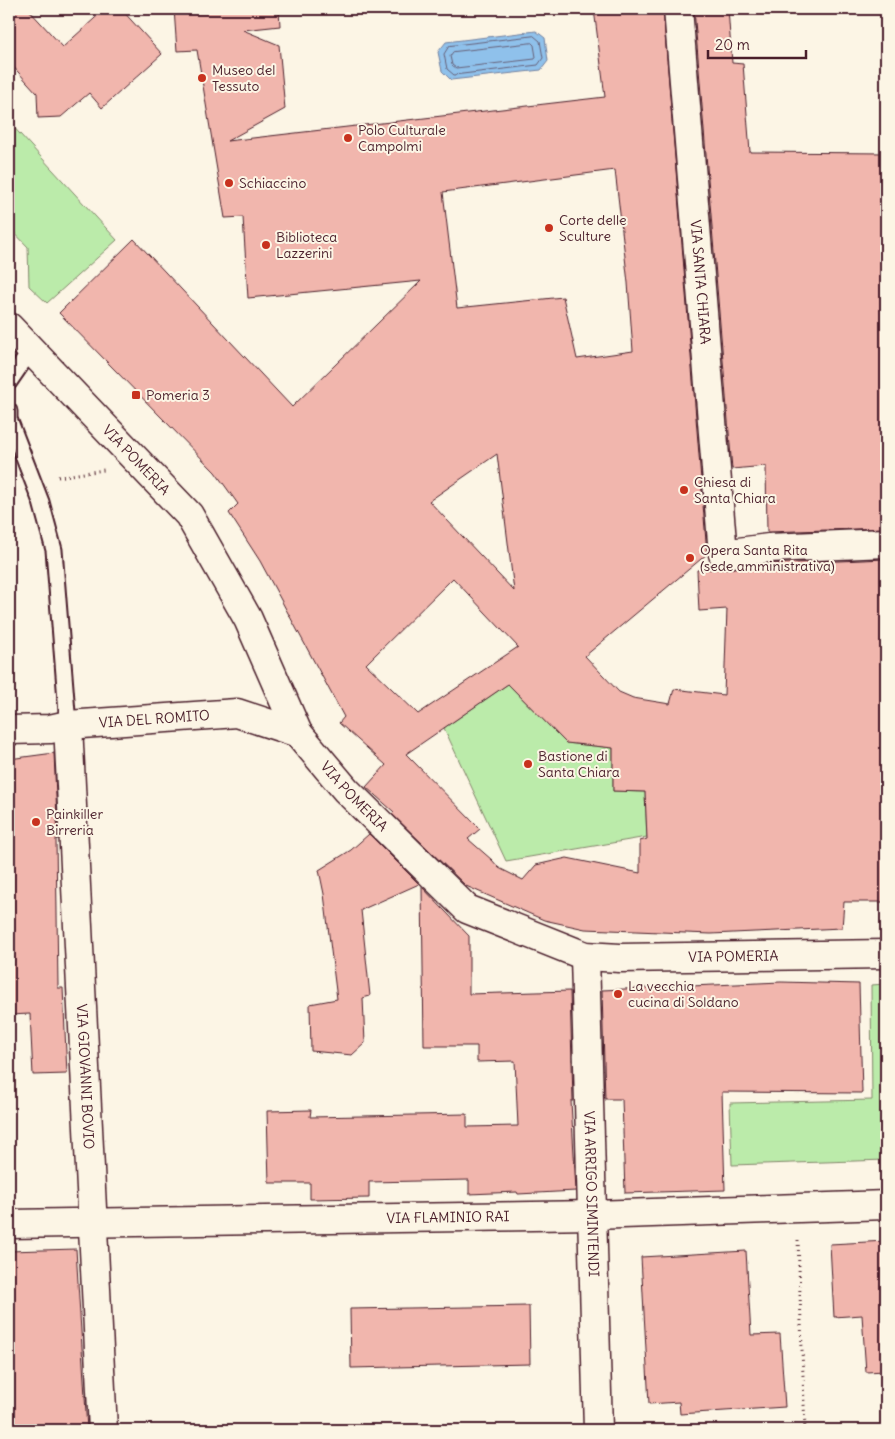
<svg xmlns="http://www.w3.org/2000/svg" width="895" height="1439" font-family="Delius,sans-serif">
<rect width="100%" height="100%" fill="#fcf5e5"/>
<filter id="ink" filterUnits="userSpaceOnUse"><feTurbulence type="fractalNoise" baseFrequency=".02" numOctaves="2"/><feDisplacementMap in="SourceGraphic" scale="10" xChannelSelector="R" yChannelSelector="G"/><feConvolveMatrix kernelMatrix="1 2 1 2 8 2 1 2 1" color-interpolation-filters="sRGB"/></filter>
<g filter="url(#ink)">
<path fill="#bbebaa" stroke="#82856a" d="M9 122 117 240 47 303 29 286 28 247 9 227Z
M508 684 566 743 613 748V791L645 792 647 837 506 861 444 728Z
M886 984V1160L732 1165 730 1103 872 1100 871 985Z"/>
<path fill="#8fc1eb" stroke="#73809e" d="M536 31 545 38 548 61 541 70 451 80 442 71 438 52 446 42Z"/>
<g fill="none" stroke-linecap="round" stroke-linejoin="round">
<path stroke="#666078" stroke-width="1" d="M534 36 540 41 543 58 538 65 454 75 447 69 444 54 449 46Z
M532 43 534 45 536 57 535 59 456 68 452 65 450 56 453 52Z"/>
</g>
<path fill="#f1b6ad" stroke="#4a1f2b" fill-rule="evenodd" d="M9 9H28L63 47 105 9H121L162 54 102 108 89 93 61 117 38 118 37 93 9 62Z
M174 9H279L280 26 243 30 279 45 285 109 227 141 605 97 594 9H663L707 554 585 656 619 692 633 698 670 704 674 689 724 695 727 609 699 611 697 570 768 566V564H770L886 559V902H844L842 928 711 934 585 929 544 920 466 886 392 814 394 812 366 787 386 765 339 723 344 717 260 561 229 513 238 504 215 472 59 313 134 239 292 407 421 281 248 298 243 217 225 218 197 50 177 51ZM615 170 628 283 633 351 577 359 563 297 457 308 443 192ZM497 454 514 591 429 501ZM453 578 518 647 418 714 366 664ZM508 684 566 743 613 748V791L645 792 647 839 640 841V873L567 858 536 865 523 880 499 868 492 860 468 839 480 829 406 754Z
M694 9H728L732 63 743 64 750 152 886 153V528L767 532 766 466 732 469Z
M54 753 58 839H56L58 988H63L67 1074 33 1075 30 1014 9 1015V759Z
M369 834 419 884 361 910 370 996 363 998 365 1043 352 1055 311 1051 310 1004 337 999 324 894 319 870 351 850Z
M422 887 469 936V994L570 991 573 1101H571L576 1191 518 1194 517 1192 469 1194V1180L369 1182V1198L310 1199V1183H269L267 1111 311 1110 310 1117 467 1114V1127L518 1126 515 1061 477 1062V1046H424Z
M781 982 859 984 862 1093 722 1092 725 1190 625 1193 622 1099H605L602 990Z
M886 1241V1371L866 1372 862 1315 834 1317 830 1244Z
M76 1249 87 1430H9V1251Z
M746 1251 751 1335 780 1334 785 1407 680 1414 679 1402 649 1404 641 1257Z
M529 1306 530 1364 351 1368 350 1309Z"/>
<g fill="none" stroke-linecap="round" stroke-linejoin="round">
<g stroke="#4a1f2b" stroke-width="19">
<path id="service" d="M9 382 31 350
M9 411V419L41 502 54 550 68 725"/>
</g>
<g stroke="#4a1f2b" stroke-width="31">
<g id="minor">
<path id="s1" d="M678 9 723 554 769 548 886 543"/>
<path id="s2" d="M68 725 103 1430"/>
<path id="s3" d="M585 956 598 1430"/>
<path id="s4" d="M9 1224 593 1215 886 1205"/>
</g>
</g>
<g stroke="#4a1f2b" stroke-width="31">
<g id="tertiary">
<path id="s5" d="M9 327 189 515 248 619 298 733 346 790 467 909 585 956 620 958 886 954"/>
<path id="s6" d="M9 730 50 729 68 725 237 713 298 733"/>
</g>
</g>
<path stroke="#4a1f2b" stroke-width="3" stroke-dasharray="1 4" stroke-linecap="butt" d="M58 477 104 470
M798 1240 805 1430"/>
<use href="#service" stroke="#fcf5e5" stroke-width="15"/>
<use href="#minor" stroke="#fcf5e5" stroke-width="28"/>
<use href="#tertiary" stroke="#fcf5e5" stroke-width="28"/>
</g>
</g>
<g fill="#c8321e" stroke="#fcf5e5" stroke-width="2">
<circle cx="202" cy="78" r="5"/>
<circle cx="348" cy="138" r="5"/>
<circle cx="229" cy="183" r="5"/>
<circle cx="549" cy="228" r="5"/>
<circle cx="266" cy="245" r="5"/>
<rect x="131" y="390" width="10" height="10" rx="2.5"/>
<circle cx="684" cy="490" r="5"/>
<circle cx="690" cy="558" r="5"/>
<circle cx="528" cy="764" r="5"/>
<circle cx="36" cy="822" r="5"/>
<circle cx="618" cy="994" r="5"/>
</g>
<g text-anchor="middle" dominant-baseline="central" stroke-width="4" stroke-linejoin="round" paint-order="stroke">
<g font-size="14" fill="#4a1f2b" stroke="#fcf5e5" text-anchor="start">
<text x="212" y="70">Museo del<tspan x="212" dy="16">Tessuto</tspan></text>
<text x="358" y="130">Polo Culturale<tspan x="358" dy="16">Campolmi</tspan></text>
<text x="239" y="183">Schiaccino</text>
<text x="559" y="220">Corte delle<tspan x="559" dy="16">Sculture</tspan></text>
<text x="276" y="237">Biblioteca<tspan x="276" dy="16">Lazzerini</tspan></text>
<text x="146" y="395">Pomeria 3</text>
<text x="694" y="482">Chiesa di<tspan x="694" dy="16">Santa Chiara</tspan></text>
<text x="700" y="550">Opera Santa Rita<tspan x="700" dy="16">(sede amministrativa)</tspan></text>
<text x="538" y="756">Bastione di<tspan x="538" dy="16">Santa Chiara</tspan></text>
<text x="46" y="814">Painkiller<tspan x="46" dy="16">Birreria</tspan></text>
<text x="628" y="986">La vecchia<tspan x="628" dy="16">cucina di Soldano</tspan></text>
</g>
<g font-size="14" fill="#4a1f2b" stroke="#fcf5e5">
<text stroke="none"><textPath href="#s1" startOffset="274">VIA SANTA CHIARA</textPath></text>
<text stroke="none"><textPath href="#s5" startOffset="184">VIA POMERIA</textPath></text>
<text stroke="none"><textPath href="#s6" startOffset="146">VIA DEL ROMITO</textPath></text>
<text stroke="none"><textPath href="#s5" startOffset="589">VIA POMERIA</textPath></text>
<text stroke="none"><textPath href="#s5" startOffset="1024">VIA POMERIA</textPath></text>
<text stroke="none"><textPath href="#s2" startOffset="352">VIA GIOVANNI BOVIO</textPath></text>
<text stroke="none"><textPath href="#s3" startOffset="238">VIA ARRIGO SIMINTENDI</textPath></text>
<text stroke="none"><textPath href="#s4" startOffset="439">VIA FLAMINIO RAI</textPath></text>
</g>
</g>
<rect width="895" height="1439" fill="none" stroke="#fcf5e5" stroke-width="30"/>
<rect x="15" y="15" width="865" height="1409" fill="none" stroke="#4a1f2b" stroke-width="2" filter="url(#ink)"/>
<path d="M708 50v8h98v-8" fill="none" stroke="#4a1f2b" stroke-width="2.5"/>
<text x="715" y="50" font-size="15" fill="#4a1f2b" stroke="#fcf5e5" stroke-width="4" paint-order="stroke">20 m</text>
</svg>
